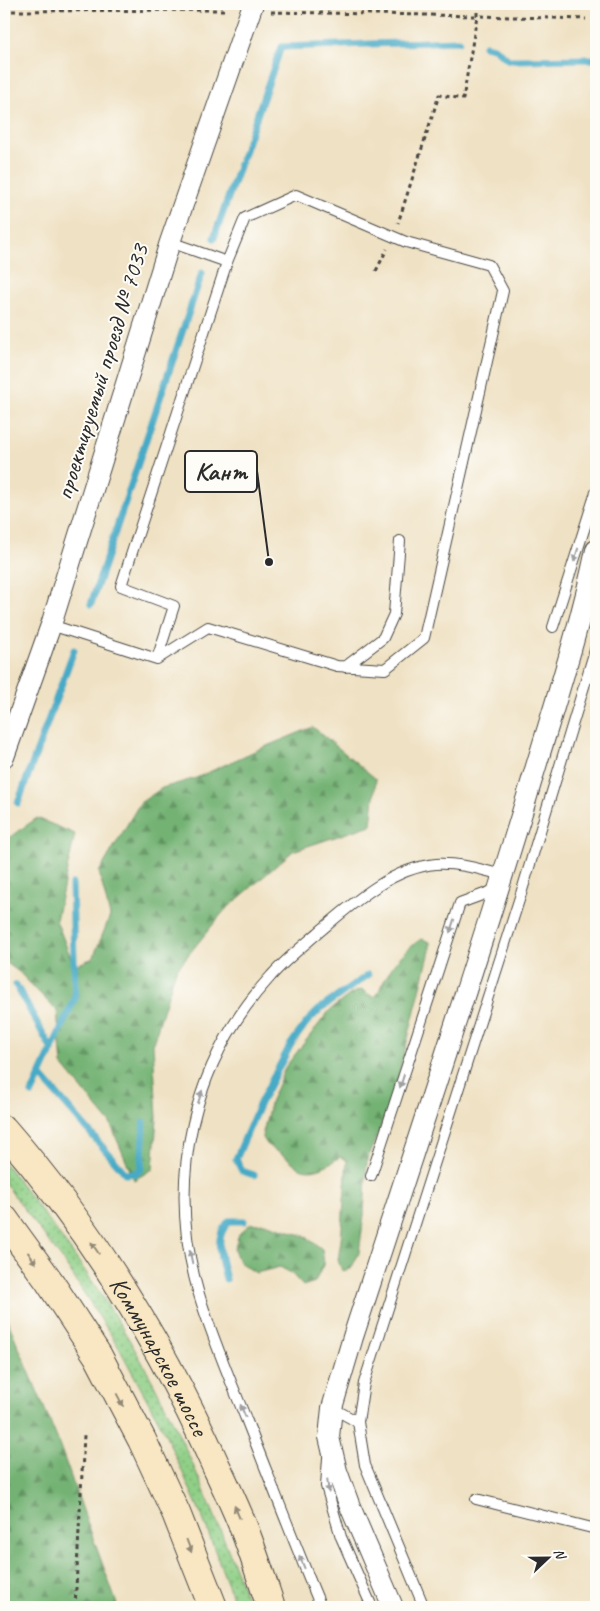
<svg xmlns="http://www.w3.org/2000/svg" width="600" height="1611" font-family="Caveat,sans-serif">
<defs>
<pattern id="grass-dots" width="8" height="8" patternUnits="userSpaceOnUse" patternTransform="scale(1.25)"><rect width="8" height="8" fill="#8fcf86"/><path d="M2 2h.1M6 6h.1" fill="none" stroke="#75a86e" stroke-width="1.8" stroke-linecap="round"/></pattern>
<pattern id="forest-firs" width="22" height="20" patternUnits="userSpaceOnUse" patternTransform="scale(1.25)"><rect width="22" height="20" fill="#73b273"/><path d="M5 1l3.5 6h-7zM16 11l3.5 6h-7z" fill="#5f915f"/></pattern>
</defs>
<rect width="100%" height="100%" fill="#fdfcf7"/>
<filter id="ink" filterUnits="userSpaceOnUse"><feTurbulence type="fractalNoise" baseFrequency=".02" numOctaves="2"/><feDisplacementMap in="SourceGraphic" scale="10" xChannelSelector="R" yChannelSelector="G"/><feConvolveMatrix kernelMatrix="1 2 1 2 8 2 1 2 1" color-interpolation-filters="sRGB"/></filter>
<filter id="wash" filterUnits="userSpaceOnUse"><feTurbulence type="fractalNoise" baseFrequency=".0096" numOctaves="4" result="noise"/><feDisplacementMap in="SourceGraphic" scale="20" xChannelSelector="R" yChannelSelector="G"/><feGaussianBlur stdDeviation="1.12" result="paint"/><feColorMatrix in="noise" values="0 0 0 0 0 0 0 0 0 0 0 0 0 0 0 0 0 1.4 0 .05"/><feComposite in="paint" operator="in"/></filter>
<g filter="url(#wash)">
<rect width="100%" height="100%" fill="#efe1c3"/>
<path fill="url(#grass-dots)" stroke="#5d7d58" d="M4 1162C49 1220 93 1278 130 1341 180 1426 216 1516 250 1607H236L202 1516 164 1431 118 1346 64 1262 4 1182Z"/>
<path fill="url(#forest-firs)" stroke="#4f6e4f" d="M313 727 376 779 371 825 293 851 224 911 176 970 153 1043 157 1118 153 1169 134 1180 110 1123 62 1065 57 1011 19 972 4 961V841L37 818 75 834 56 920 74 966 93 958 110 916 99 872 140 803 162 788 196 778 257 750Z
M421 939 430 942V951L392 1101 367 1159 364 1215 359 1253 351 1269 342 1271 338 1260 341 1240 347 1160 340 1157C328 1165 314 1174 300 1168 294 1165 290 1159 284 1156 272 1147 270 1151 262 1136L271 1100 286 1066 330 1010 352 993 362 990 373 997C382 991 382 982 388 974 396 959 408 948 421 939Z
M265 1223 305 1236 322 1249 324 1263 315 1282 303 1286 291 1273 280 1267 256 1273 239 1262 234 1249 239 1234 250 1224Z
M4 1312 57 1438 118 1607H4Z"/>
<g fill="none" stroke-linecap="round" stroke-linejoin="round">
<path stroke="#47aac6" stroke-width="7" d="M485 46 494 48 509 60 596 59
M214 238 281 47 459 41
M91 604 202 273
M18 803 74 650
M16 985 52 1050
M40 1075 126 1174 136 1173 141 1169 144 1123
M32 1093 75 998 72 884
M254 1175 242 1171 236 1159 260 1103 291 1044 307 1022 321 1008 368 975
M226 1279C221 1259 213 1238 229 1221H244"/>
</g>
</g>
<g filter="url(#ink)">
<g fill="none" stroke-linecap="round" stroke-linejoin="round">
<g stroke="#484642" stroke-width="12">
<path id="service" d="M170 242 227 262
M51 625 157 659 208 627 337 666 385 669 424 638 503 291 489 265 406 242 296 195 245 218 227 262 121 586 174 606 157 659
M553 627 596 492
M345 667 383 638 394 614 400 541
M371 1176 460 903 498 889
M332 1408 358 1422
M328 1458 326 1486 341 1537 372 1607
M476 1499 596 1529
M321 1607C295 1545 271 1482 246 1419 229 1377 211 1335 198 1291 166 1179 192 1062 271 976 285 960 303 946 319 932 352 904 391 868 436 864 454 863 473 867 491 872
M424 1607 365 1465 358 1422 364 1383 520 897 596 647"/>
</g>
<g stroke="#484642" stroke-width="22">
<path id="minor" d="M4 757 51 625 170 242 253 4
M393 1607 349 1504 337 1471 329 1437 332 1408 353 1337C412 1156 473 975 528 793 552 712 579 632 596 550"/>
</g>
<g stroke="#484642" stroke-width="30">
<g id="secondary">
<path id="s1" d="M4 1130C91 1230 162 1345 216 1466 228 1491 240 1516 249 1542 257 1564 264 1586 271 1607"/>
<path d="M4 1219 49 1281 98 1356 142 1440 176 1513 213 1607"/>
</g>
</g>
<path stroke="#484642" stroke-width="3" stroke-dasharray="4 4" stroke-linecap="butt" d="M477 4V16L586 19
M4 11 228 10
M271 12 477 16 463 99 439 95 398 223
M376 271 387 249
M75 1607 84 1435"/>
<use href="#service" stroke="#fff" stroke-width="10"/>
<use href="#minor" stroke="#fff" stroke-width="20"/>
<use href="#secondary" stroke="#f9e7c3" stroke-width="28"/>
</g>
<defs><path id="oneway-solid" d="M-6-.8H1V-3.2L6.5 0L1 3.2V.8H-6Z" transform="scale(1.25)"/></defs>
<g fill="#a0a0a0">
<use href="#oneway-solid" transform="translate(576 555) rotate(108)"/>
<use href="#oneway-solid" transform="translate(452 926) rotate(108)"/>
<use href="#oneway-solid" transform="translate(402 1081) rotate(108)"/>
<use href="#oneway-solid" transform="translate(200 1097) rotate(-72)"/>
<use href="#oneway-solid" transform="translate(191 1257) rotate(-102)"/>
<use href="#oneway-solid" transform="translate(243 1411) rotate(-112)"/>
<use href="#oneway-solid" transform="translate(328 1486) rotate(84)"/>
<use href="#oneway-solid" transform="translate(302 1562) rotate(-112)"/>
</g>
<g fill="#928977">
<use href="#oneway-solid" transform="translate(95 1248) rotate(-124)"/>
<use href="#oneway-solid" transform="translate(32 1258) rotate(54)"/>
<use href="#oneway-solid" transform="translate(120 1400) rotate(62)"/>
<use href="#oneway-solid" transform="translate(237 1512) rotate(-113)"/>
<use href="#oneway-solid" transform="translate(189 1546) rotate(69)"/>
</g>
</g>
<g text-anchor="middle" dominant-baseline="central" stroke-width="4" stroke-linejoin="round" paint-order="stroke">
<g font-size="25" fill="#2b2b2b" stroke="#fdfcf7">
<text transform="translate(102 372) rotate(-73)">проектируемый проезд № 7033</text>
<text stroke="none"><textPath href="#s1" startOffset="275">Коммунарское шоссе</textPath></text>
</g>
</g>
<path fill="none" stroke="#2b2b2b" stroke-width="2" d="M269 562L257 471"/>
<circle fill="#2b2b2b" stroke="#fdfcf7" stroke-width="2" cx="269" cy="562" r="5"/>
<rect fill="#fdfcf7" stroke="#2b2b2b" stroke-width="2" x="185" y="451" width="72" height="41" rx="5"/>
<g font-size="26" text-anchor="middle" font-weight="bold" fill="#2b2b2b">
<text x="221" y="480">Кант</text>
</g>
<rect width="600" height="1611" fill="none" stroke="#fdfcf7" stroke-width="20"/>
<g transform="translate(548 1558) rotate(68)" stroke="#fdfcf7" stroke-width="4" paint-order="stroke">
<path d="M0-4L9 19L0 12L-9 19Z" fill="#2b2b2b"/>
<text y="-8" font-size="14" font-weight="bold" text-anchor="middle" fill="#2b2b2b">N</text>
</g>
</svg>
